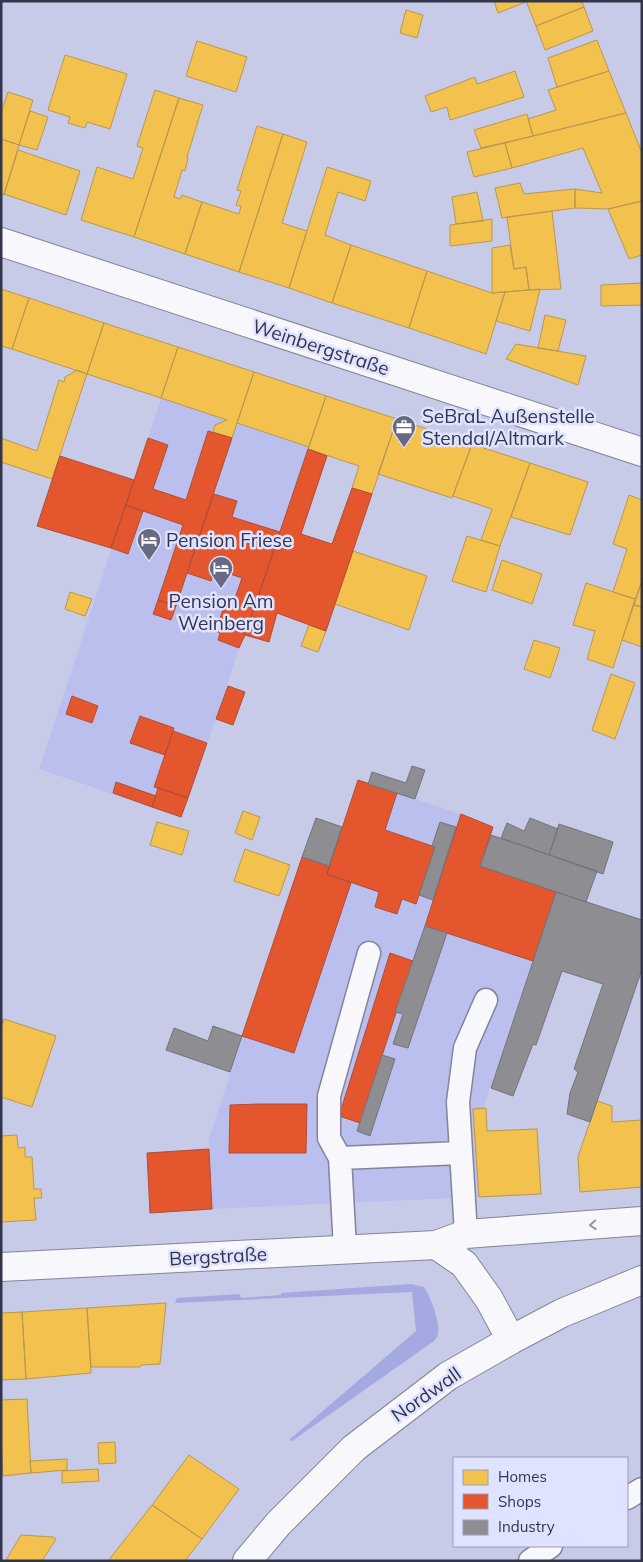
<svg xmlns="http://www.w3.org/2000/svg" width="643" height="1562" font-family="Mulish,sans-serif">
<rect width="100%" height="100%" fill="#c8cbe8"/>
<path fill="#bbbfee" d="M178 347 326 396 245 635 239 648 216 719 181 817 39 769Z
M358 780 473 818 493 827 491 835 597 871 556 892 483 1108 473 1109 479 1197 212 1209 209 1138 302 857 329 866Z"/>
<path fill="#a5a9e1" d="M411 1284 424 1287C430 1295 441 1324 438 1334 438 1336 436 1339 434 1341L292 1441 289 1440 416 1331 412 1292 175 1303 177 1298 240 1294 241 1298 281 1295V1293Z"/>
<path fill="#f2c14e" stroke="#b9974d" d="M494 1H526V2L498 13Z
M581 1 584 7 536 26 526 1Z
M584 7 593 31 545 50 536 26Z
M406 10 423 15 417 38 400 33Z
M597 40 609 71 557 87 548 58Z
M197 41 247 57 236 92 186 76Z
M65 55 127 74 110 129 87 122 85 128 68 123 70 117 48 110Z
M515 71 524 97 450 120 447 107 431 112 425 96 475 77 477 84Z
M609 71 626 113 533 136 528 119 556 110 548 90Z
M155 90 179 98 134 237 81 220 97 167 133 179 143 148 137 146Z
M8 92 33 100 19 145 1 139V112Z
M179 98 203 105 187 157 188 158 185 171 182 170 174 197 180 199 182 195 202 202 185 254 134 237Z
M30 111 48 117 37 150 19 145Z
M626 113 642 153V201L608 209 575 208V189L602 193 583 148 512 168 505 143Z
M527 114 533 136 481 148 474 130Z
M257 126 283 134 239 272 185 254 202 202 239 214 241 206 236 205 241 191 237 190Z
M283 134 307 142 282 223 307 231 289 288 239 272Z
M1 139 19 145 4 195 1 194Z
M505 143 512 168 474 177 467 152Z
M18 150 80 171 66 215 4 194Z
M327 167 371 181 365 201 338 192 325 235 351 245 332 303 289 288Z
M520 183 524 194 575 189V208L502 218 495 188Z
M477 192 483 221 456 224 452 197Z
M642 201V255L629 259 608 209Z
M552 211 561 289 529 290 526 267 514 269 507 217Z
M492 219V241L450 246V225Z
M351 245 427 271 409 328 332 303Z
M510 245 514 269 526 267 529 290 492 293V248Z
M427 271 492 293 505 292 486 354 409 328Z
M642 283V305L601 306V285Z
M1 289 29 298 12 349 1 346Z
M540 289 530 331 496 321 505 292Z
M29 298 104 323 87 374 12 349Z
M545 315 566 320 558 351 538 348Z
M104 323 178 347 161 398 87 374Z
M516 344 586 356 578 385 506 359Z
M178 347 254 372 232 438 213 432 215 425 227 420 161 398Z
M77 370 87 374 52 479 1 462V438L37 451 59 380 64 382 65 377Z
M254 372 326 396 309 447 237 423Z
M326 396 397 419 372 494 352 488 359 466 308 449Z
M397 419 472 444 452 498 378 474Z
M472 444 530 463 500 546 481 540 492 509 453 496Z
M530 463 588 482 570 535 511 517Z
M629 495 642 500V581L635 599 613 592 627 549 613 544Z
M467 536 500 546 486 592 452 581Z
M353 551 427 576 409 630 335 604Z
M502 560 542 574 532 604 492 590Z
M642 581V607L634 605Z
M586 583 635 599 613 668 587 659 595 631 573 625Z
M70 592 92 599 85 616 65 609Z
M634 605 642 607V647L622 640Z
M309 625 326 631 318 652 301 646Z
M534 640 560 648 550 678 524 669Z
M611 674 635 683 615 739 592 730Z
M243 811 260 817 252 840 235 833Z
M157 822 189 831 182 855 150 845Z
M245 849 290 865 279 896 234 881Z
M4 1019 56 1036 32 1107 1 1097V1028Z
M597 1101 612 1106V1122L642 1120V1187L580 1192 578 1157Z
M486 1108 487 1131 537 1129 541 1194 479 1197 473 1109Z
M17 1135 18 1148 25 1147V1157H32L34 1189H41L42 1198H34L36 1220 1 1222V1136Z
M166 1303 160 1364 141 1365 140 1367H91L87 1308Z
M87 1308 91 1373 26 1379 22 1312Z
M22 1312 26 1379 1 1380V1313Z
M27 1399 31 1473 3 1476 1 1440V1400Z
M115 1442 116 1463 99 1464 98 1443Z
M189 1455 239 1489 202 1539 152 1505Z
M67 1459V1470L31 1473 30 1461Z
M98 1469 99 1481 62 1483V1471Z
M152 1505 202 1539 185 1561H108Z
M21 1535 53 1537 56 1539 42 1561H8L6 1560Z"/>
<path fill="#e4572e" stroke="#af4d37" d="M208 431 232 438 176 606 158 600 183 525 126 505 148 438 168 445 153 489 186 500Z
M308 449 327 456 301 534 332 544 352 488 372 494 326 631 277 613 269 642 245 635Z
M60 456 134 480 111 548 37 526Z
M214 494 237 501 232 517 280 532 245 635 239 648 218 640 220 633 216 631 224 606 233 604 242 578 215 569 211 581 187 573Z
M126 505 143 511 128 554 111 548Z
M158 600 176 606 171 620 153 614Z
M228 686 245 692 233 725 216 719Z
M72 696 98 706 92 723 66 714Z
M140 716 174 728 165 755 130 743Z
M173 731 207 743 188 798 154 787Z
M358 780 397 793 385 830 435 847 416 904 402 899 397 914 375 907 379 892 327 874Z
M116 782 156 796 152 807 113 793Z
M158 788 188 798 181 817 152 807Z
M461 814 493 827 480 866 556 892 533 961 425 926Z
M302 857 329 866 327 874 351 883 294 1053 242 1036Z
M390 953 413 961 360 1123 339 1116Z
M259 1104H307L306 1153H229L230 1105Z
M209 1149 212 1209 150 1213 147 1153Z"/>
<path fill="#8d8d92" stroke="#72737d" d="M412 766 425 770 415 799 368 784 372 772 406 783Z
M316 818 342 827 329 866 302 857Z
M530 818 558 829 549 855 501 838 507 823 524 831Z
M440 822 456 827 433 900 419 895 435 847 432 846Z
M559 824 613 842 603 874 549 855Z
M491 835 597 871 586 902 480 866Z
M556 892 642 920V969L590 1122 567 1114 570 1093 578 1072 574 1069 603 984 562 971 536 1045 533 1044 513 1096 491 1088Z
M425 926 447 933 408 1048 393 1044 403 1014 395 1012Z
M213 1026 242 1036 230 1072 166 1050 174 1028 208 1041Z
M382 1055 395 1059 370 1136 357 1131Z"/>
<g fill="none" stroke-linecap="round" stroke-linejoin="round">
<g stroke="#82849a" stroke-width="25">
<path id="lane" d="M340 1158 461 1153
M466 1234 458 1102 465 1048 486 1000
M345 1249 340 1158 329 1138V1096L369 953
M627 1498 642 1489
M530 1561 551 1546"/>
</g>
<g stroke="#82849a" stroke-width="30">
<path id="street" d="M1 242 642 452
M436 1245 464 1264 489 1299 511 1340
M1 1267 436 1245 466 1234 642 1221
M247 1561 278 1524 354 1448 448 1376 511 1340 562 1313 642 1280"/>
</g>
<use href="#lane" stroke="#f7f7fc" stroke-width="22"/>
<use href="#street" stroke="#f7f7fc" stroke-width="28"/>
</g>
<defs><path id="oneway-chevron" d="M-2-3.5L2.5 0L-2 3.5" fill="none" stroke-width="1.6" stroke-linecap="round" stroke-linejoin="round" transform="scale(1.25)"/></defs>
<use stroke="#9596a4" href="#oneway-chevron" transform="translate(593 1225) rotate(176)"/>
<defs>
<g id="office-pin" transform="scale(1.25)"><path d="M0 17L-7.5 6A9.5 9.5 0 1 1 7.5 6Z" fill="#676a82" stroke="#dfe3ff"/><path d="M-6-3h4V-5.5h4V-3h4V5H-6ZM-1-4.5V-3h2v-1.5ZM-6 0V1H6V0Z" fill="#fff"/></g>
<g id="hotel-pin" transform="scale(1.25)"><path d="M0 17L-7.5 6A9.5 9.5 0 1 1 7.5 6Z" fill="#676a82" stroke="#dfe3ff"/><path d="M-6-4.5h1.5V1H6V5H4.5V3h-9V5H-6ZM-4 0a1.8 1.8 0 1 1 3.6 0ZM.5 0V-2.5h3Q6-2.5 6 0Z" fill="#fff"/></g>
</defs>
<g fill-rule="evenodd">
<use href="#office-pin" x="404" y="427"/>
<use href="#hotel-pin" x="149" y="540"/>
<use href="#hotel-pin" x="221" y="568"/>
</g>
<g text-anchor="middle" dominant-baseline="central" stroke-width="5" stroke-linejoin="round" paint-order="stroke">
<g font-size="19" fill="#33354b" stroke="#dfe3ff">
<text transform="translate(321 347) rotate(18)">Weinbergstraße</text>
<text transform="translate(218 1256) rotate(-3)">Bergstraße</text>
<text transform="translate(426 1394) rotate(-35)">Nordwall</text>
</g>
<g font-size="19" fill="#33354b" stroke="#dfe3ff" text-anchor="start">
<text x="422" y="416">SeBraL Außenstelle<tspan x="422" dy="22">Stendal/Altmark</tspan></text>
<text x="166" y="540">Pension Friese</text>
<text x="221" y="601" text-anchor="middle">Pension Am<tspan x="221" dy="22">Weinberg</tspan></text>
</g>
</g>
<rect width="643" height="1562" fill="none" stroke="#33354b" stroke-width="5"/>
<rect x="453" y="1457" width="175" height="90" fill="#dfe3ff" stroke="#9a9db7"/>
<rect x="463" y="1470" width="25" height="15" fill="#f2c14e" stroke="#9a9db7"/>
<text x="498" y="1482" font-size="15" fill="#33354b">Homes</text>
<rect x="463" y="1494" width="25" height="15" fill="#e4572e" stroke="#9a9db7"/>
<text x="498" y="1507" font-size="15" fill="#33354b">Shops</text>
<rect x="463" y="1520" width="25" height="15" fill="#8d8d92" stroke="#9a9db7"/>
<text x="498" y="1532" font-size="15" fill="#33354b">Industry</text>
</svg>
